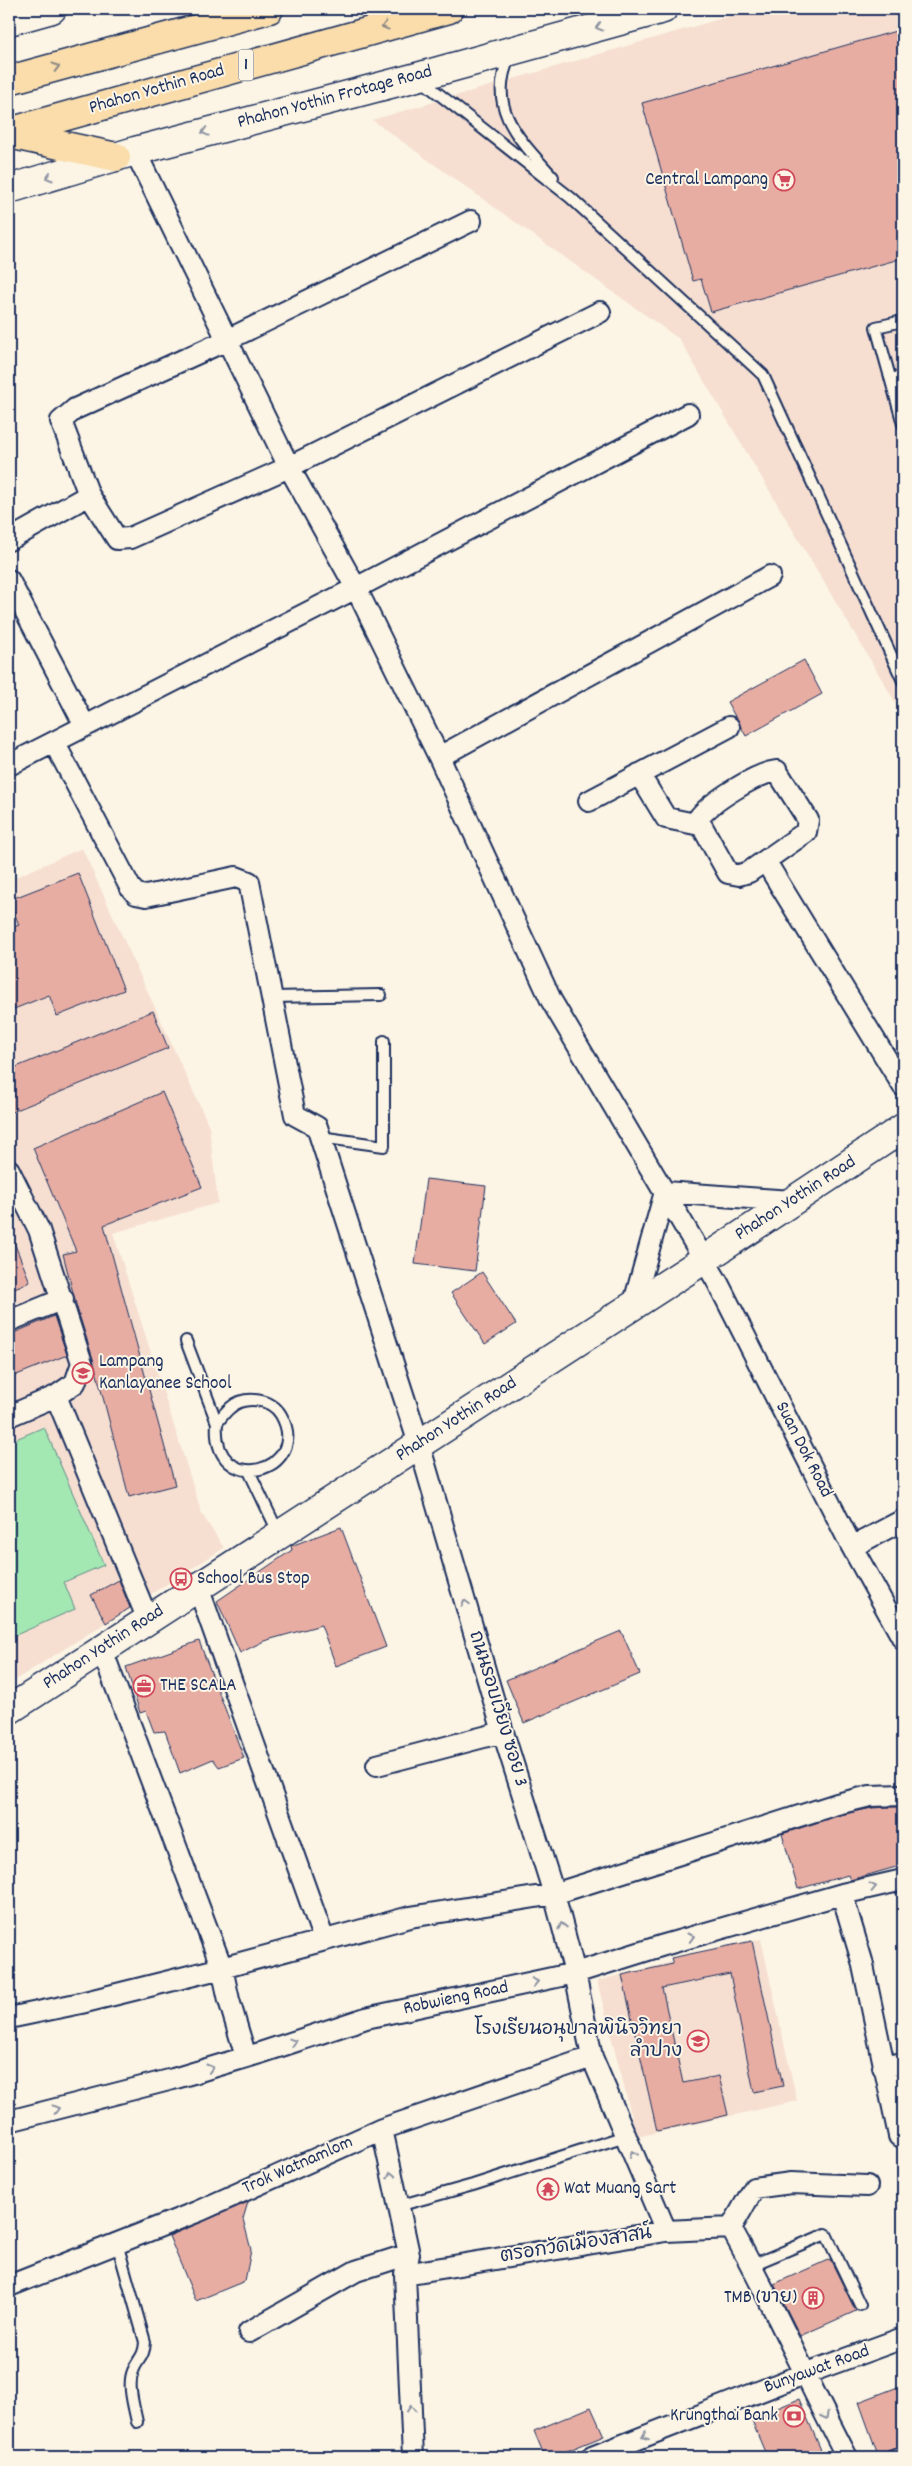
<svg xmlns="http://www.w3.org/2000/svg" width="912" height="2466" font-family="Dekko,'Playpen Sans Thai',sans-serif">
<rect width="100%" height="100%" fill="#fcf5e5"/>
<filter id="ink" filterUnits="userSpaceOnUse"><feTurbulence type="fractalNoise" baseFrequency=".02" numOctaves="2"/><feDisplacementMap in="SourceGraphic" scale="10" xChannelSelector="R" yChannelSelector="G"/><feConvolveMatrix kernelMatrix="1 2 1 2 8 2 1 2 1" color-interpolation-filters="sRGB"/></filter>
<g filter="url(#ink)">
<path fill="#f6dfd1" d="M754 9H903V715L679 339 372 120Z
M82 848 209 1126 218 1203 113 1233 202 1514 224 1548 9 1684V880Z
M761 1939 797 2101 637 2137 597 1981Z"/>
<path fill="#a3e7b2" stroke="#5f8b88" d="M44 1427 104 1565 64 1582 75 1609 9 1638V1442Z"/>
<path fill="#e7ada3" stroke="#1b2f5e" d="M903 29V258L711 312 701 279 693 281 642 103Z
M804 660 822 694 746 736 727 702Z
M78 873 124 990 57 1016 49 995 9 1011V929L19 925 9 900Z
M153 1011 168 1048 9 1113V1070Z
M162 1092 202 1187 104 1225 175 1485 129 1497 93 1359 77 1308 63 1254 76 1251 33 1148Z
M426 1179 486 1186 475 1271 415 1264Z
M9 1230 30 1282 9 1290Z
M482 1272 516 1324 485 1344 451 1293Z
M54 1316 67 1355 9 1378V1335Z
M341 1527 386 1647 336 1666 321 1625 264 1641 240 1653 217 1601 292 1550 291 1546Z
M119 1580 130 1608 106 1623 91 1595Z
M621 1631 640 1674 524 1723 506 1680Z
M199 1641 244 1758 219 1767 213 1759 180 1773 165 1731 154 1732 146 1711 140 1713 126 1667Z
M887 1807H903V1865L850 1880 848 1875 798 1889 782 1834 840 1815 872 1808Z
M752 1941 783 2086 754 2092 730 1974 662 1988 683 2083 719 2076 728 2115 657 2131 622 1975 673 1964 671 1958Z
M248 2202 243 2219 251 2250 245 2281 196 2301 169 2236Z
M830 2259 856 2311 800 2336 774 2284Z
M903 2385V2445L878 2455 859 2402Z
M799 2399 824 2457H767L751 2419Z
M591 2407 604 2436 552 2457H545L534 2431Z"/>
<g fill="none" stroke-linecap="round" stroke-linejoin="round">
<g stroke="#1b2f5e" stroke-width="14">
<path id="lane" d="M510 56C485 108 520 140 553 177
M421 80 571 198 763 375 903 681
M903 321 876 327 903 424
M891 379 903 376
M272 997 381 995
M320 1137 384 1146V1041
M186 1341 217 1423C211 1500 313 1472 281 1415 271 1398 244 1395 230 1408 225 1412 221 1418 217 1423
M249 1471 279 1534
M398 2206 473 2185 616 2139
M117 2243 145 2342C144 2358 138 2358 133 2371 127 2385 134 2407 137 2422
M752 2265 826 2234 860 2305
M890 2457 903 2452"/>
</g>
<g stroke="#1b2f5e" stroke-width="24">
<path id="street" d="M135 151 289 467 356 588 439 757 551 1000 718 1283 852 1547 903 1639
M471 221 227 340 75 409 61 421 89 495 117 539 130 538 289 467 600 312
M9 540 89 495
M9 580 85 726
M54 742 130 887 136 894 146 896 236 877 249 882 295 1115 317 1127 419 1444 503 1732 554 1894 575 1973 592 2057 666 2231
M439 757 770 576
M9 765 356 588 688 414
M777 771 808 820 806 832 749 872 739 875 728 873 698 819C710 802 757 773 777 771Z
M639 774 666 818 700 825
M589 801 729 727
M766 862 903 1086
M9 1170 39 1230 82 1363 75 1383 56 1396 148 1620
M633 1306 665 1192 792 1201
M9 1321 63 1299
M9 1416 56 1396
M852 1547 903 1520
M198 1587 324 1940
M102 1650 222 1968 229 2000 246 2057
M377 1765 503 1732
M842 1894 862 1961 899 2136
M9 2018 81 2003 222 1968 410 1917 554 1894 837 1804 870 1796 903 1795
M883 2067 903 2063
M9 2121 173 2079 260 2053 366 2018 575 1973 664 1945 842 1894 903 1880
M382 2129 409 2254 405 2274 413 2457
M731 2228 754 2188 791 2183 867 2186
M405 2274 666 2231 731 2228C773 2303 807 2381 847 2457
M9 2286 199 2211 382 2129 592 2057
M249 2332 356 2271 409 2254
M592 2457 804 2374 903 2338"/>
</g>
<g stroke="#1b2f5e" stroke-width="31">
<path id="secondary" d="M9 21 52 9
M9 189 135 151 417 77 663 9
M9 1710 705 1259 903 1128"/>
</g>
<g stroke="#1b2f5e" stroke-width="31">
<path id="highway" d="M9 80 269 9
M9 132 449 9
M9 134 116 157"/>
</g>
<use href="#lane" stroke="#fcf5e5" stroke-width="10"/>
<use href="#street" stroke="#fcf5e5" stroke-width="20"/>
<use href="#secondary" stroke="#fcf5e5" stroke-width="28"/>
<use href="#highway" stroke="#faddab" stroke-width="28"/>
</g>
<defs><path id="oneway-chevron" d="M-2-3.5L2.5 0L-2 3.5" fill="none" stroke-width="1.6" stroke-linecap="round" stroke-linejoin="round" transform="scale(1.25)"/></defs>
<g stroke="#8a8684">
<use href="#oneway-chevron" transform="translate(385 26) rotate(165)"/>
<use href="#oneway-chevron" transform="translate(56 67) rotate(-15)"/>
</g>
<g stroke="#8c92a2">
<use href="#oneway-chevron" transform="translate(599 27) rotate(164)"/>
<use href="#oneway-chevron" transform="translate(205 132) rotate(165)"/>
<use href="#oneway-chevron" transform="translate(49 177) rotate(163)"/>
<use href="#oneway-chevron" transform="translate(465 1603) rotate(-106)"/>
<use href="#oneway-chevron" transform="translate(873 1887) rotate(-13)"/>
<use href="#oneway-chevron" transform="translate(562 1926) rotate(-104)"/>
<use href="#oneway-chevron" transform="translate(691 1937) rotate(-16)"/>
<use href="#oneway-chevron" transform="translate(535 1982) rotate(-12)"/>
<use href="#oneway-chevron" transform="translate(293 2042) rotate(-19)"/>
<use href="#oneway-chevron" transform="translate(210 2068) rotate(-17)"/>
<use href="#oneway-chevron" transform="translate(56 2109) rotate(-14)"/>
<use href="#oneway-chevron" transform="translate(633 2154) rotate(-113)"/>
<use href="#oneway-chevron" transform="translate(391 2175) rotate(-102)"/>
<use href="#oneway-chevron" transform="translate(411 2409) rotate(-93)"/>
<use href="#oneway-chevron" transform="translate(825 2416) rotate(63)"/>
<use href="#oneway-chevron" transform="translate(645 2436) rotate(158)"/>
</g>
</g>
<defs>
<g id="supermarket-ring" transform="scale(1.125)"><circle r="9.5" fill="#fcf5e5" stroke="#d1495b" stroke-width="1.5"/><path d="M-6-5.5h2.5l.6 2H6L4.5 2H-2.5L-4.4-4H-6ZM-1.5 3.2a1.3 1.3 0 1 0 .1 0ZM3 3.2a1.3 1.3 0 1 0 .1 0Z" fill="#d1495b"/></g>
<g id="school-ring" transform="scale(1.125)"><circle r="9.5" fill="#fcf5e5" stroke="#d1495b" stroke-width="1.5"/><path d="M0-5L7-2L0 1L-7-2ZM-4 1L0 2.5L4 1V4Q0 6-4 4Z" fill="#d1495b"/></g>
<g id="bus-ring" transform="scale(1.125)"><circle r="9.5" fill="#fcf5e5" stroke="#d1495b" stroke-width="1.5"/><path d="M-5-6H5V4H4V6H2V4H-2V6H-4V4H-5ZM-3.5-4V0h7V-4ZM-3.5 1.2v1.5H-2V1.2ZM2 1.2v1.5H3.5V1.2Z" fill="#d1495b"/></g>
<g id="office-ring" transform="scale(1.125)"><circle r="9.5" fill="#fcf5e5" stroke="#d1495b" stroke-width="1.5"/><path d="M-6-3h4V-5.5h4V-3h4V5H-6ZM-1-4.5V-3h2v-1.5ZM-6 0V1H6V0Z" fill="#d1495b"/></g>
<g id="temple-ring" transform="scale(1.125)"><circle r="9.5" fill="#fcf5e5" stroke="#d1495b" stroke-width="1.5"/><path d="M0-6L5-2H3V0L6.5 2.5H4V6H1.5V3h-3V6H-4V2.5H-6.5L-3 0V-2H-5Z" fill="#d1495b"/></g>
<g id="building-ring" transform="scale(1.125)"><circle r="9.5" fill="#fcf5e5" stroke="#d1495b" stroke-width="1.5"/><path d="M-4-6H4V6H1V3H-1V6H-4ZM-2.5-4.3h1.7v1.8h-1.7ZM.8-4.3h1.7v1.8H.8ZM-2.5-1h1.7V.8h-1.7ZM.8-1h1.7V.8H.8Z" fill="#d1495b"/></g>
<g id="bank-ring" transform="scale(1.125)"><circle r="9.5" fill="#fcf5e5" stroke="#d1495b" stroke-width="1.5"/><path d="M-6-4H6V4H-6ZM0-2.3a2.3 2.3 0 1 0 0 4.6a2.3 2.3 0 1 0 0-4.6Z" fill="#d1495b"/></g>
</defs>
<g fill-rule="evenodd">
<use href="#supermarket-ring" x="784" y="180"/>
<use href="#school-ring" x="83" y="1373"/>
<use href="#bus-ring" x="181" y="1579"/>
<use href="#office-ring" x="144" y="1686"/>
<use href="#school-ring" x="698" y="2041"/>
<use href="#temple-ring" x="548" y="2189"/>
<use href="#building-ring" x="813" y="2298"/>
<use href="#bank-ring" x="794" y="2416"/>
</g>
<g text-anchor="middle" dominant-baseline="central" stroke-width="4" stroke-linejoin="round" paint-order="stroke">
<rect fill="#fcf5e5" stroke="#5e6a86" stroke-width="1" x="238.5" y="49.5" width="15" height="31" rx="4"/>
<g font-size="18" font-weight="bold" fill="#1b2f5e">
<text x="246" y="65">1</text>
</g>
<g font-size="19" fill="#1b2f5e" stroke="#fcf5e5">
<text transform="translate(157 90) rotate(-16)">Phahon Yothin Road</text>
<text transform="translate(335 98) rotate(-15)">Phahon Yothin Frotage Road</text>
<text transform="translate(796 1199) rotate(-33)">Phahon Yothin Road</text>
<text transform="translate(457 1420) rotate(-33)">Phahon Yothin Road</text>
<text transform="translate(803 1450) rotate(63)">Suan Dok Road</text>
<text transform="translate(104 1648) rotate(-33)">Phahon Yothin Road</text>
<text transform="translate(497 1709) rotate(73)">ถนนรอบเวียง ซอย 3</text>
<text transform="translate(456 1999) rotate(-12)">Robwieng Road</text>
<text transform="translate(298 2166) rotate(-24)">Trok Watnamlom</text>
<text transform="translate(576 2246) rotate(-9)">ตรอกวัดเมืองสาสน์</text>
<text transform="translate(817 2370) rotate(-20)">Bunyawat Road</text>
</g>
<g font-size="19" fill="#1b2f5e" stroke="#fcf5e5" text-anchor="end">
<text x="768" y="180">Central Lampang</text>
<text x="99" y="1362" text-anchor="start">Lampang<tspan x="99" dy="22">Kanlayanee School</tspan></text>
<text x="197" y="1579" text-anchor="start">School Bus Stop</text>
<text x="160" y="1686" text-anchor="start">THE SCALA</text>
<text x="682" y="2030">โรงเรียนอนุบาลพินิจวิทยา<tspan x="682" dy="22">ลำปาง</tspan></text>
<text x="564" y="2189" text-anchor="start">Wat Muang Sart</text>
<text x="797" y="2298">TMB (ขาย)</text>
<text x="778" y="2416">Krungthai Bank</text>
</g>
</g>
<rect width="912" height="2466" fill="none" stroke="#fcf5e5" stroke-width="30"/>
<rect x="15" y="15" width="882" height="2436" fill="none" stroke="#1b2f5e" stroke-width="2" filter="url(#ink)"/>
</svg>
